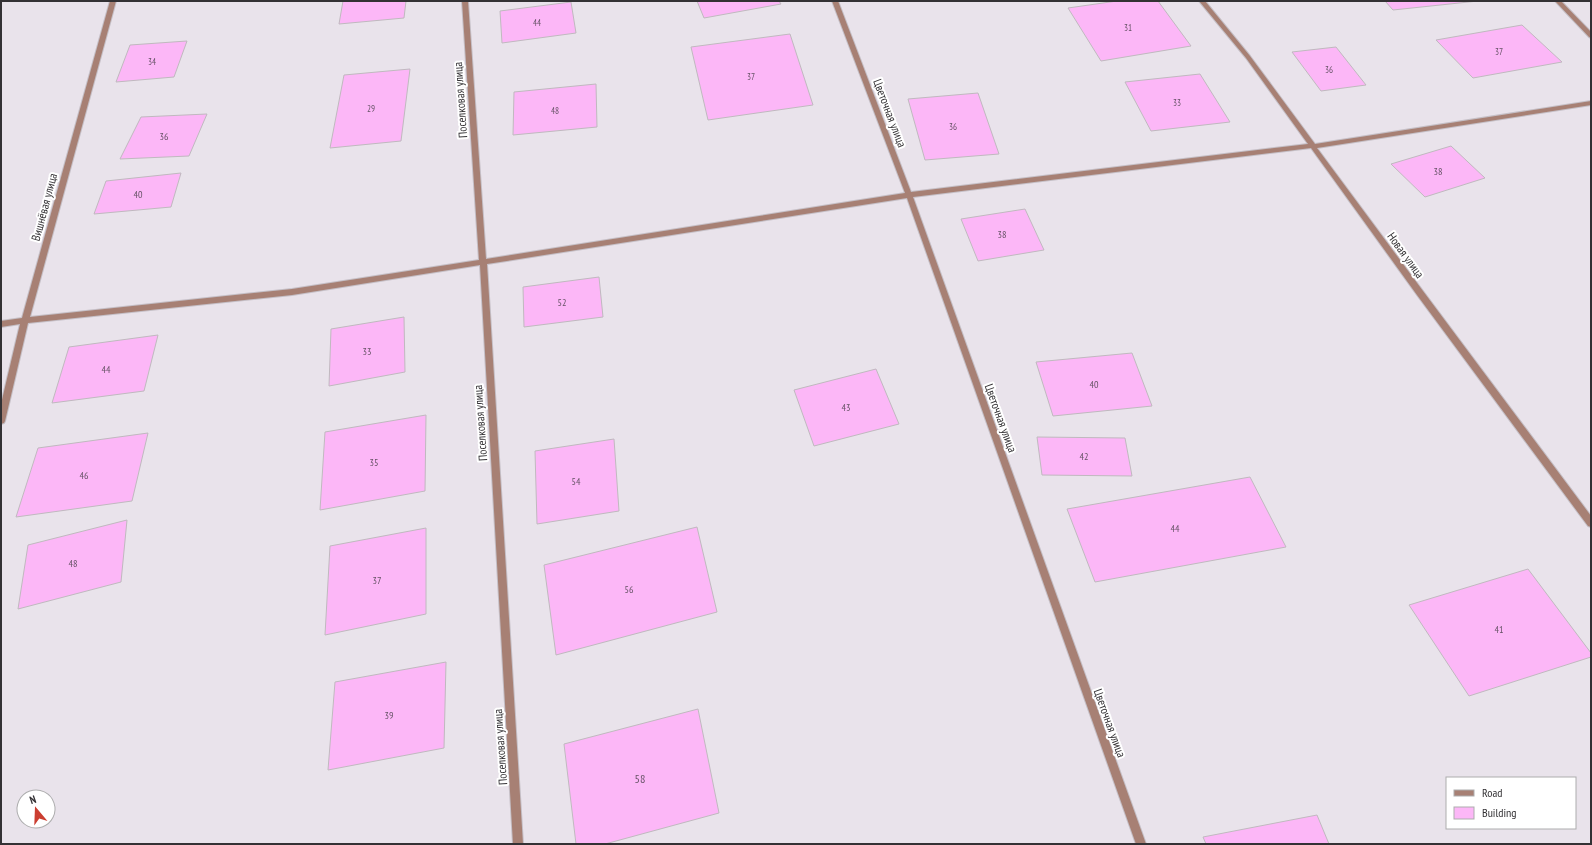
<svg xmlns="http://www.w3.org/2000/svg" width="1592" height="845" font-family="'PT Sans Narrow',sans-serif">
<rect width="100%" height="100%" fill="#e9e3eb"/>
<path fill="#fcb7f7" stroke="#c0b9bf" d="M343 1H406L404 18 339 24Z
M697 1H779L781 4 704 18Z
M1117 1H1158L1191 46 1101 61 1068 8Z
M1385 1H1478L1393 10Z
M571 2 576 33 502 43 500 11Z
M1522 25 1562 62 1473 78 1436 40Z
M790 34 813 105 708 120 691 47Z
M187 41 174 77 116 82 130 45Z
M1336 47 1366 85 1321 91 1292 52Z
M410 69 401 141 330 148 344 75Z
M1200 74 1230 122 1151 131 1125 82Z
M596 84 597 127 513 135 514 92Z
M978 93 999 154 925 160 908 99Z
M207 114 189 156 120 159 141 117Z
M1451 146 1485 178 1425 197 1391 164Z
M181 173 171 207 94 214 106 181Z
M1025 209 1044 250 978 261 961 219Z
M599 277 603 317 524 327 523 287Z
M404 317 405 372 329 386 331 329Z
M158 335 144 391 52 403 69 347Z
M1132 353 1152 406 1053 416 1036 362Z
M876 369 899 424 814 446 794 390Z
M426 415 425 491 320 510 325 432Z
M148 433 132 501 16 517 38 448Z
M1037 437 1125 438 1132 476 1042 475Z
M614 439 619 511 537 524 535 451Z
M1250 477 1286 547 1095 582 1067 509Z
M127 520 121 582 18 609 28 545Z
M697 527 717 612 556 655 544 565Z
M426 528V614L325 635 330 546Z
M1528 569 1591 653V657L1469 696 1409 605Z
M446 662 444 748 328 770 335 682Z
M698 709 719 813 605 844H576L564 744Z
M1317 815 1329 844H1206L1203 837Z"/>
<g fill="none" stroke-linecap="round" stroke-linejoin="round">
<g stroke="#c5bfc6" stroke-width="2">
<path id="minor" d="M110 1H116L30 317 292 289 479 260 462 1H468L486 259 905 193 832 1H838L911 192 1308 144 1246 58 1199 1H1205L1250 56 1315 144 1591 101V105L1317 148 1423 291 1591 516V527L1588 526 1417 295 1311 148 913 197 1146 844H1136L907 198 487 264 523 844H513L480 265 292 295 28 323 5 421 4 423 1 424V404L20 324 1 327V321L22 318Z
M1555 1H1561L1591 32V38L1589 37Z"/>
</g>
<use href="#minor" fill="#a78074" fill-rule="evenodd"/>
</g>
<g text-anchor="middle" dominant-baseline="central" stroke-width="4" stroke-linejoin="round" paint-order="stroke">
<g font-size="9" fill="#655265">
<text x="537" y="22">44</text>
<text x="1128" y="27">31</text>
<text x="1499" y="51">37</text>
<text x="152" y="61">34</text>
<text x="1329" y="69">36</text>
<text x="751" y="76">37</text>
<text x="1177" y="102">33</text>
<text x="371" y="108">29</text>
<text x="555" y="110">48</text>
<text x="953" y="126">36</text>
</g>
<g font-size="10" fill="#655265">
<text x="164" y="136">36</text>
<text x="1438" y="171">38</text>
<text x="138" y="194">40</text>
<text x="1002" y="234">38</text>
<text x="562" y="302">52</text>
<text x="367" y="351">33</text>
<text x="106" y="369">44</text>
<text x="1094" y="384">40</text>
<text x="846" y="407">43</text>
<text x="1084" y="456">42</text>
<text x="374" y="462">35</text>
<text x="84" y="475">46</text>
<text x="576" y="481">54</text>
<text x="1175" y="528">44</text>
<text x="73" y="563">48</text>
<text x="377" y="580">37</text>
<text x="629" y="589">56</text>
<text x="1499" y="629">41</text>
<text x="389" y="715">39</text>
</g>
<g font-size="12" fill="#333134" stroke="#fff">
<text transform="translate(460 100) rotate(-94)">Поселковая улица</text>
<text transform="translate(890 113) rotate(69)">Цветочная улица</text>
<text transform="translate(44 207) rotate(-75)">Вишнёвая улица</text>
<text transform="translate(1406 255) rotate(54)">Новая улица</text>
<text transform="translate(1001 418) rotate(70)">Цветочная улица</text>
<text transform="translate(480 423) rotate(-94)">Поселковая улица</text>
<text transform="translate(1110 723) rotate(70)">Цветочная улица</text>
<text transform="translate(500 747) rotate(-94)">Поселковая улица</text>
</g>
<g font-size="12" fill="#655265">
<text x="640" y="778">58</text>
</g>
</g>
<rect width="1592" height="845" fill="none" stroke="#333134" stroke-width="4"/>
<rect x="1446" y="777" width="130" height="52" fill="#ffffff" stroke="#adadae"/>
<rect x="1454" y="790" width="20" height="6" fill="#a78074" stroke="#adadae"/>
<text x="1482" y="797" font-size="12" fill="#333134">Road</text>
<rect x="1454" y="807" width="20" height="12" fill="#fcb7f7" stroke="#adadae"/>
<text x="1482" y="817" font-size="12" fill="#333134">Building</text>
<g transform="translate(36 809) rotate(341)"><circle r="19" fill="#ffffff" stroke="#adadae"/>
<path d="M0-3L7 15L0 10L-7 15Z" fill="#cb3e31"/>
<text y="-6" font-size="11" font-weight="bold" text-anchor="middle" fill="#333134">N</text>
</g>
</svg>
